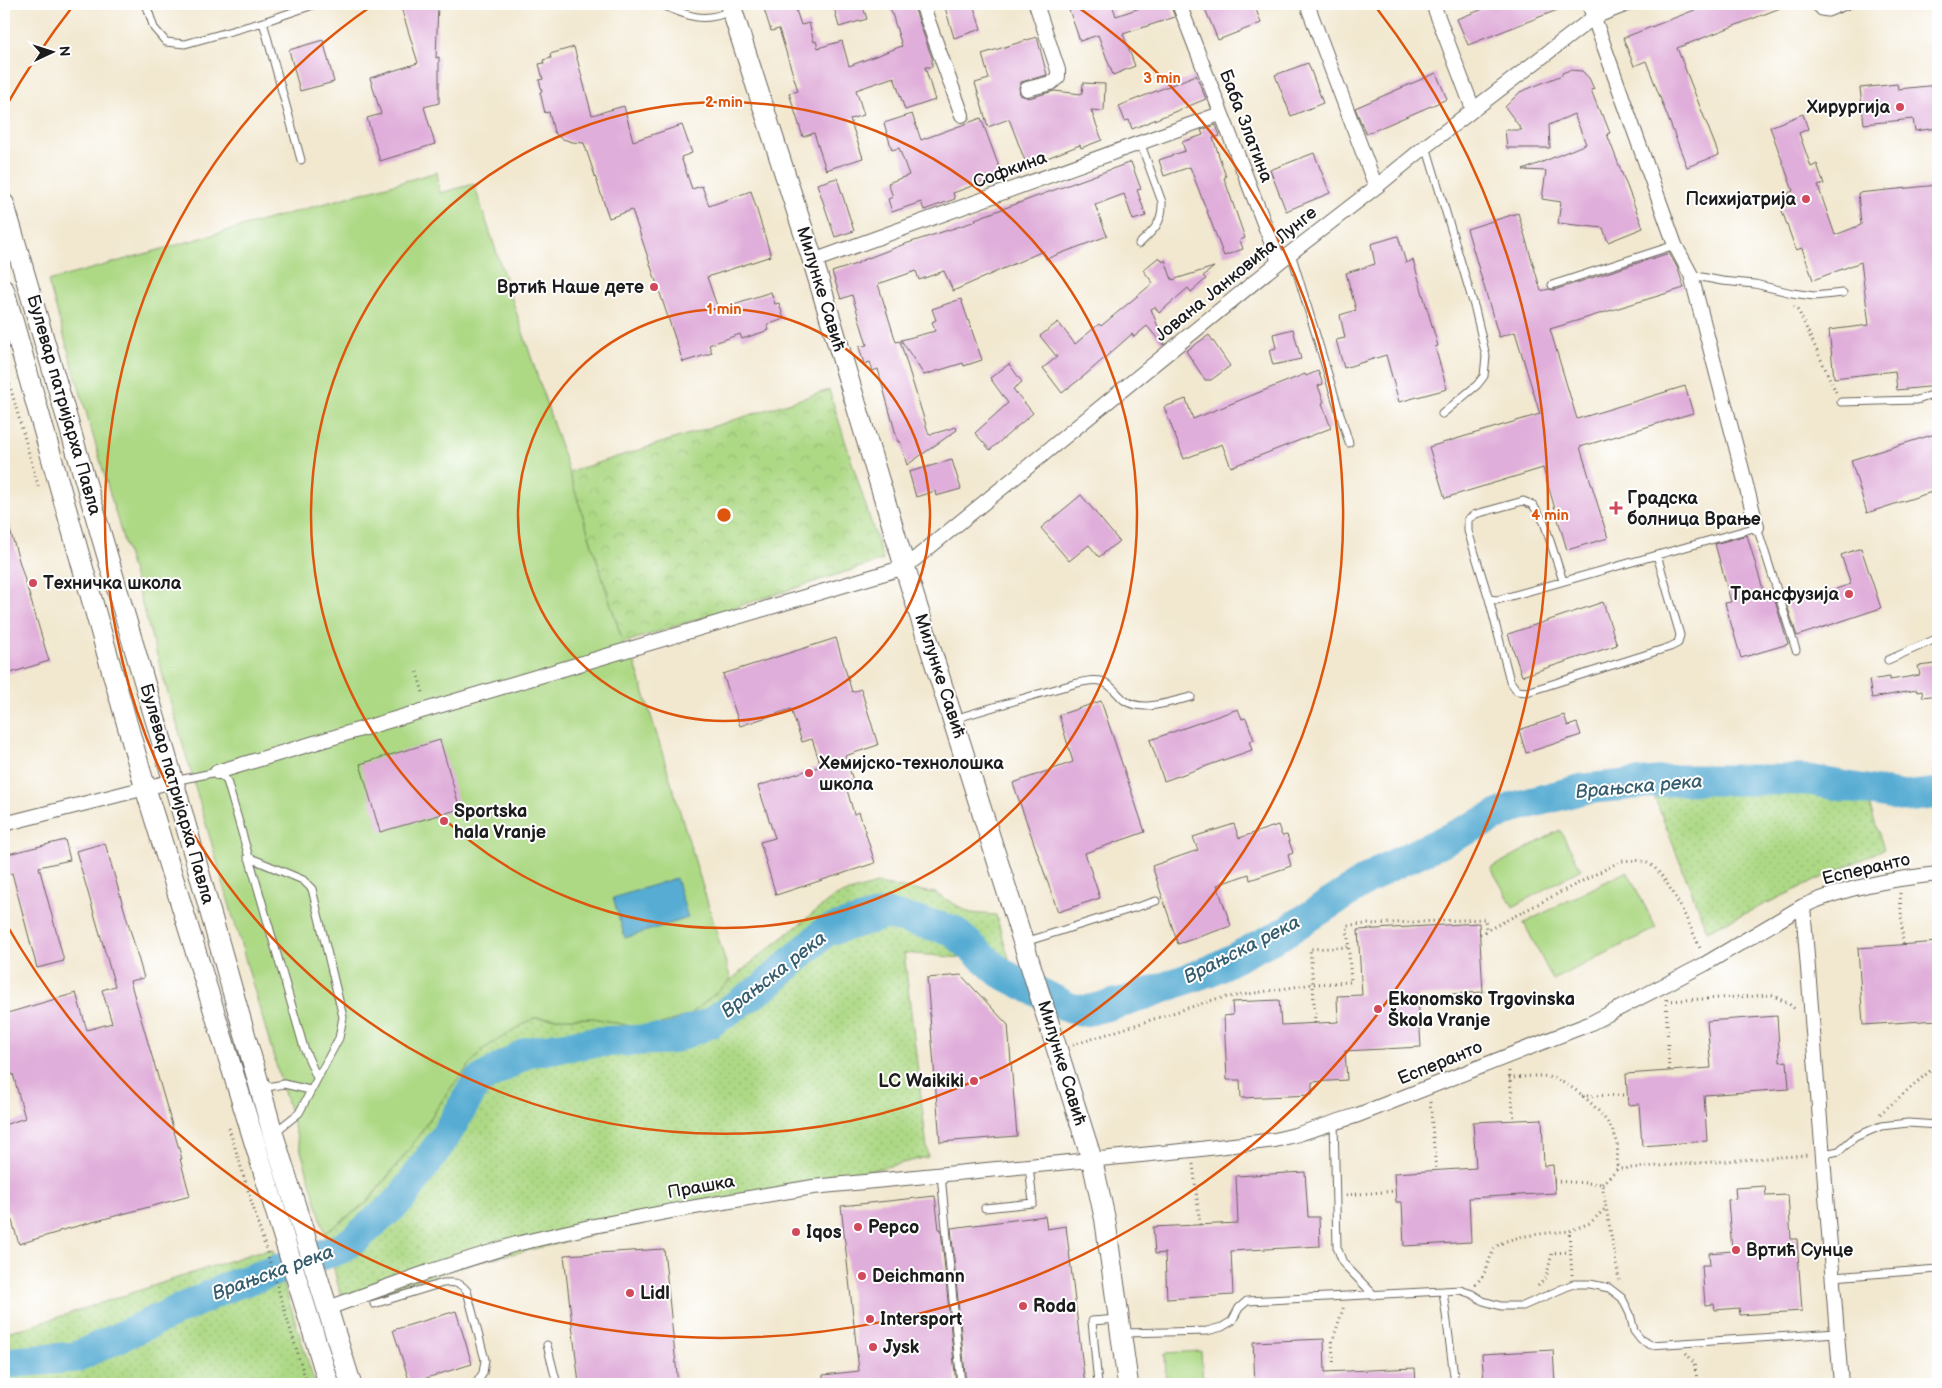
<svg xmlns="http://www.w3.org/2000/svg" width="1942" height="1388" font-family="'Balsamiq Sans',sans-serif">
<defs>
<pattern id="grass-dots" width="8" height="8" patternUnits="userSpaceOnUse" patternTransform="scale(1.25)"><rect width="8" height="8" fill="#add985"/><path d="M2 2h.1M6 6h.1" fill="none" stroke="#94ba72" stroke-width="1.8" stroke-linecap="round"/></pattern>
<pattern id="park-crowns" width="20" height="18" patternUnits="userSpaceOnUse" patternTransform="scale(1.25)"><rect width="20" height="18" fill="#add985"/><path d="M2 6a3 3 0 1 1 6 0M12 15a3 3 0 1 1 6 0" fill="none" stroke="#94ba72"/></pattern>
</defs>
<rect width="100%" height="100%" fill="#fff"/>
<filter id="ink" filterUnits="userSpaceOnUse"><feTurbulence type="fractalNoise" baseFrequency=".02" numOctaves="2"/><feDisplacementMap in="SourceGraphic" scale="10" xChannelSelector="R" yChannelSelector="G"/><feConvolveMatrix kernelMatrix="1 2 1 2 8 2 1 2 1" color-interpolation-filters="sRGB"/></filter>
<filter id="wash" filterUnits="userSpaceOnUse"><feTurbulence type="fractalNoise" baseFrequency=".0096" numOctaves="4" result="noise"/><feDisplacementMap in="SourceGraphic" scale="20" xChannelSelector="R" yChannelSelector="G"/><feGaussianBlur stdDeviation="1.12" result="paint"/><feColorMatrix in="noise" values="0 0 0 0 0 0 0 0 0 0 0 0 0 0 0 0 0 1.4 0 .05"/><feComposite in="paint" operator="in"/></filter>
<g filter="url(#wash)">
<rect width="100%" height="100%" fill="#f2e8d0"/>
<path fill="url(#grass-dots)" stroke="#647a50" d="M1652 791H1808L1868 801 1884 849 1707 931Z
M877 884 935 893 970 913 996 915 1010 962 904 953 928 1157 469 1264 343 1305 325 1233 367 1203 408 1151 450 1089 483 1049 534 1018H594L644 1029 690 1015 752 962 835 896Z
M273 1250 315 1384H4V1332L28 1327 256 1252Z"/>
<path fill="url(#park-crowns)" stroke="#647a50" d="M829 390 883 560 623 643 569 472Z"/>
<path fill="#add985" stroke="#647a50" d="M437 172 440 193 474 184 569 472 623 643 635 663 731 980 690 1015 644 1029 594 1018H534L483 1049 450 1089 408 1151 366 1203 325 1233 48 281Z
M1560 830 1581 869 1513 907 1491 868Z
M1627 871 1656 928 1553 980 1524 923Z
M1201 1351 1203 1384H1166L1165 1353Z"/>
<path fill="#56acd3" stroke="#396478" d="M676 878 688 918 625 938 613 898Z"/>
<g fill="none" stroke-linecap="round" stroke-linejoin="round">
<path stroke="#56acd3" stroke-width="31" d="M4 1363 76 1357 230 1286 342 1248 356 1238 401 1199 446 1135 477 1082 528 1052 595 1042 670 1039 710 1023 765 986 826 931 886 914 952 930 1001 973 1070 1008 1085 1011 1127 1001 1209 971 1282 934 1384 869 1515 807 1583 789 1678 780H1809L1905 797 1938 793"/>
</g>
<g id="blocks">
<path fill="#e0aeda" d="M400 4H438L436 58 439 57V103L424 107 435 144 380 161 367 118 381 114 370 78 418 63Z
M781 4H794L801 25 809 23 814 42 816 41 818 48 842 41 849 66 902 46 889 4H913L932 58V67H925L935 100 905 110 894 77 856 90 864 115 850 119 863 158 826 170 814 133 803 137 789 93 798 91 779 29 771 31 764 9Z
M833 4H862L867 19 839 27Z
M944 4H973L981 29 954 38Z
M1067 4H1112L1116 16 1152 4H1170L1175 17 1123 34 1135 66 1113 75 1098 35 1080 41Z
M1203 4H1254L1261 23 1218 40Z
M1496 4H1570V5L1468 45 1457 19Z
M1710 4 1788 5 1677 48 1719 155 1687 167 1646 61 1634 66 1623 38Z
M1037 37 1047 75 1021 82 1019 87 1020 95 1029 98 1054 91 1082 94 1083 83 1105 84 1104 111 1091 110 1102 140 1081 148 1080 145 1027 166 1009 119 988 127 975 83 989 79 982 54Z
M323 40 334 82 300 91 289 50Z
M574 47 592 115 624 106 633 141 682 125 692 153 681 157 692 189 702 186 709 206 751 191 771 256 707 277 718 309 771 292 775 304 779 303 784 319 767 325 769 330 742 339 740 334 709 345 712 353 683 362 632 210 609 218 584 143 572 142 560 138 554 132 549 112 545 113 540 92 542 91 539 80 543 79 539 64 544 63 543 60 551 58 550 54Z
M1308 63 1323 103 1291 116 1275 75Z
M1570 70 1582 71 1589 78 1594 89 1591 90 1601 115H1603L1610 133 1607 134 1643 228 1608 242 1603 228 1558 223 1561 202 1542 199 1546 171 1523 170 1586 144 1574 114 1549 125 1550 148H1507L1505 130H1522L1505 107 1520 92 1562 75V73Z
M1436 73 1447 99 1366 134 1355 108Z
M1196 75 1206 99 1132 129 1129 120 1125 121 1119 106Z
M1897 84 1898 89 1938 85V128L1915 131 1913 119 1864 124 1860 88Z
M912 114 921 140 981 118 1002 175 953 193 955 199 924 210 921 202 892 212 888 199 893 197 888 183 909 175 899 148 892 150 884 123Z
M1803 114 1808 129 1799 133 1811 167 1817 164 1824 184 1818 186 1835 235 1861 225 1858 193 1938 185V386L1897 390 1895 371 1834 378 1829 330 1869 325 1861 262 1813 280 1802 248 1796 250 1781 208 1792 204 1788 193 1793 191 1770 127Z
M1216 125 1220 136 1213 138 1226 177 1224 178 1245 238 1240 240 1243 249 1224 256 1190 167 1164 176 1159 160 1185 151 1182 142 1203 135 1201 130Z
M1314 153 1330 193 1286 211 1270 170Z
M1131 162 1141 189 1137 190 1146 216 1133 220 1124 194 1095 205 1107 236 1046 259 1043 251 953 291 944 271 919 280 916 271 878 284 896 342 900 341 929 435 956 427 957 430 907 465 900 441 898 442 878 369 873 371 870 362 864 364 859 347 867 345 852 295 841 299 832 272 859 263 858 262 902 245 976 221 975 219Z
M837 178 854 231 835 237 817 184Z
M1518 213 1541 291 1549 289 1554 290 1669 253 1678 269 1684 288 1550 329 1577 419 1685 386 1693 413 1580 447 1608 538 1567 550 1543 468 1445 498 1429 447 1540 414 1515 332 1499 337 1467 229Z
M1398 236 1406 263 1413 260 1438 346 1435 347 1447 389 1399 402 1386 355 1344 368 1336 340 1345 338 1340 315 1356 310 1346 273 1375 264 1371 244Z
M1159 257 1163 262 1165 260 1172 280 1214 267 1203 276 1206 279 1191 292 1188 288 1159 313 1155 307 1151 309 1165 344 1163 345 1147 326 1134 337 1132 334 1084 376 1062 393 1043 368 1057 357 1040 336 1058 322 1075 344 1099 324 1101 326 1153 283 1143 270Z
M961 299 982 360 964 366 963 363 924 375 901 340 935 331 932 322 936 320 932 309Z
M1293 329 1301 359 1273 365 1269 350 1276 348 1273 334Z
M1209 335 1230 366 1211 380H1205L1186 351Z
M1009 364 1022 382 1013 389 1033 413 990 450 975 433 1008 403 990 378Z
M1318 371 1323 384 1318 386 1324 402 1322 403 1331 428 1231 467 1222 444 1184 459 1164 407 1186 399 1193 419 1305 374 1306 376Z
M1935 434 1938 445V490L1867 513 1851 460Z
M952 460 961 489 936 496 935 491 916 497 909 472Z
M1081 495 1119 541 1099 557 1089 545 1069 561 1041 528Z
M4 520H7L49 661 4 675Z
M1747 535 1764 593 1772 591 1788 644 1741 658 1725 603 1731 602 1715 544Z
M1861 548 1881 608 1797 636 1787 605 1851 584 1841 555Z
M1603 602 1617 645 1522 676 1508 634Z
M836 638 852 692 861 689 878 745 845 756 853 780 845 783 854 814 859 812 875 863 776 895 760 842 775 838 758 786 821 766 812 739 802 742 791 709 740 726 723 674Z
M1936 664 1938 695 1923 697 1922 691 1917 692V690L1872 698 1869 680 1890 677V680L1920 675 1918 666Z
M1101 701 1145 832 1085 853 1100 898 1058 912 1013 783 1073 762 1059 715Z
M1238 709 1242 719 1246 718 1254 740 1249 741 1252 750 1164 781 1150 740Z
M1564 715 1568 726 1577 723 1581 735 1526 753 1519 730Z
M440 740 460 809 380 832 360 764Z
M1234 824 1239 838 1278 825 1282 836 1287 835 1293 853 1288 855 1291 866 1250 880 1249 874 1217 885 1231 926 1178 944 1152 866 1198 850 1193 837Z
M65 840 70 860 39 867 64 961 37 968 12 873 4 875V855Z
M105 843 144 978 130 981 182 1159H180L190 1196 59 1231V1232L19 1244 9 1211 4 1212V1125L25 1118 13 1074 4 1076V1014L76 993 87 1030 112 1023 102 990 115 986 76 851Z
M1479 923 1483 992 1418 996 1421 1047 1345 1051 1347 1080 1312 1082V1095L1241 1098 1240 1080H1227L1224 1016 1233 1015 1232 1002 1279 1000 1281 1025 1338 1022 1337 996 1362 995 1358 930Z
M1938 942V974H1936L1938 1020 1863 1025 1858 948Z
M961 975 1008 1025 1017 1136 940 1142 927 978Z
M1777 1016 1780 1062 1787 1061 1789 1089 1704 1095 1707 1141 1642 1146 1639 1104 1628 1105 1626 1074 1711 1068 1707 1021Z
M1542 1119 1544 1166 1553 1165 1555 1193 1469 1198 1471 1242 1404 1246 1402 1202H1396L1394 1173 1476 1168 1473 1122Z
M1305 1172 1308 1217H1319L1320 1246 1231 1251 1233 1295 1167 1299 1165 1253 1155 1254 1153 1227 1238 1223 1236 1176Z
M1765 1186 1766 1196 1788 1195 1791 1239H1797L1802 1311 1740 1315 1739 1308 1715 1310 1714 1304 1705 1305 1702 1265H1710L1709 1253 1732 1251 1728 1200 1736 1199 1735 1188Z
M935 1196 939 1229H941L956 1384H823V1375L859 1371 841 1206Z
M1045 1216 1047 1229 1066 1226 1085 1384H966L951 1228Z
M664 1249 678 1384H579L564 1255Z
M456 1311 472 1364 410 1383 393 1330Z
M1324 1339 1325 1372 1415 1368 1416 1384H1255L1253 1342Z
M1553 1350 1555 1384H1484L1482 1354Z"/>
</g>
</g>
<g filter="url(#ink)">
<use href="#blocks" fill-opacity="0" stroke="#67635b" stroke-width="1"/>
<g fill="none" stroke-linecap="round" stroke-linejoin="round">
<g stroke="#67635b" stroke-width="9">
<path id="lane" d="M146 4 154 28 166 42 185 44 263 22 316 4
M660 4C685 15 703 24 730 11
M1813 4 1821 12 1828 13 1850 4
M263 22 301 160
M1426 146 1475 309 1486 356 1484 376 1477 385 1442 414
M1139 244C1153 231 1163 223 1162 202L1140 142
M1291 253 1349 443
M1691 275 1722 281 1755 284 1792 293 1814 296 1843 293
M1552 285 1675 245
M1841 402 1917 400 1938 393
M1563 581 1544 522 1533 505 1523 501 1476 514 1468 519V531L1489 599 1510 681 1517 691 1527 692 1670 647 1678 643 1680 635 1657 555
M1489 599 1497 600 1757 527 1796 650
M1888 660 1938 638
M954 719C990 708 1027 697 1063 687 1074 684 1089 679 1101 681 1110 683 1117 694 1124 700 1142 713 1172 701 1191 697
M174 781 217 772 227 781 304 1048 317 1078
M248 857 303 880 312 889 343 1017 339 1038 299 1113 275 1132
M1025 942 1156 901
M262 1088 284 1084 310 1090
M1334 1122 1337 1247 1343 1263 1374 1295
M1824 1154 1839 1151 1855 1137 1881 1126 1908 1123 1938 1125
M941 1175 961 1384
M985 1208 1033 1203 1029 1166
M1833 1277 1938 1269
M1443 1291 1460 1290 1472 1294 1483 1301 1501 1306H1523L1573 1284H1590L1609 1288 1622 1298 1630 1314 1634 1331 1641 1340 1651 1345 1837 1333
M374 1304 443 1283C454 1282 460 1282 467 1291L485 1360 483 1373 476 1384
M1124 1333 1207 1331 1222 1327 1232 1321 1239 1308 1247 1301 1443 1291 1455 1384
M547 1345 557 1384
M1098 1384 1092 1321 1118 1319"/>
</g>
<g stroke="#67635b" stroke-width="16">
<path id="street" d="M922 4 962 115
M1179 4 1279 262
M1307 4 1376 187
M1433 4 1473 109
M1589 4 1675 245 1691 275 1757 527
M1027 89 1051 83 1058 77V70L1036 4
M813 261 1220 114
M217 772 905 567 1279 262 1376 187 1426 146 1594 17 1627 4
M4 824 173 781
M1803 906 1841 1384
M328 1308 428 1272 516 1244 594 1226 672 1211 813 1187 1192 1150 1275 1140 1295 1135 1358 1115 1589 1024 1705 964 1803 906C1846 887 1892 879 1938 874"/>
</g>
<g stroke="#67635b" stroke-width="22">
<path id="secondary" d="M730 4 813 261 910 584 1092 1160 1105 1219 1128 1384
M4 204 169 766 273 1134 351 1384
M4 290 145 787 329 1384"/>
</g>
<path stroke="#67635b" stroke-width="3" stroke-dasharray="1 4" stroke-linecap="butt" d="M1794 306 1799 312 1836 392
M4 365 39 489
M417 672 424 696
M1900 893 1903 945
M1480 934 1621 861C1632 860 1641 859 1651 865 1668 876 1693 931 1701 951
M1666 999 1669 1071
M1667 1001 1772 995 1789 1004 1796 1010
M1315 1023 1313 984 1351 982 1347 925 1485 919 1486 930
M1073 1045 1216 999 1313 984 1310 949 1349 947
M1509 1071 1514 1120
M1509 1078C1521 1078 1537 1074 1548 1077 1573 1082 1607 1114 1616 1138 1619 1147 1617 1160 1617 1169
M1582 1096 1627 1095
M1430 1102 1436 1170
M1880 1114 1938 1064
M229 1128 307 1384
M1193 1164 1200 1225
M1554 1181 1602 1184 1619 1280
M1602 1184 1617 1169 1808 1155
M1346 1195 1395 1191
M1572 1275 1569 1231 1590 1223 1606 1208
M1475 1284C1487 1275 1487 1262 1494 1250 1501 1235 1553 1233 1569 1231
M1538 1286 1546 1278 1552 1253 1570 1252
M1686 1353 1694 1363 1698 1384
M1334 1372 1332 1342 1344 1306"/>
<use href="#lane" stroke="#fff" stroke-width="7"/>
<use href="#street" stroke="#fff" stroke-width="14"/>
<use href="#secondary" stroke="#fff" stroke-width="20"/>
</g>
</g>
<g fill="none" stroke="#de560d" stroke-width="2.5">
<circle cx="724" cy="515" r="206"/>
<circle cx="724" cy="515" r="413"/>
<path d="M1075 5A619 619 0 1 1 373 5"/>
<path d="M5 108A826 826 0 0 1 73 6M1375 6A826 826 0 1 1 5 922"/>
</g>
<g fill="#d1495b" stroke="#fff" stroke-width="2">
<circle cx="1900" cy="107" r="5"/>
<circle cx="1806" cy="199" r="5"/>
<circle cx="654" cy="287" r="5"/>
<path d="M1613.5 500.5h5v5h5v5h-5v5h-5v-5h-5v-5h5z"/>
<circle cx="33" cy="583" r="5"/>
<circle cx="1849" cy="594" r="5"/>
<circle cx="809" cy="773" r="5"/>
<circle cx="444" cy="821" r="5"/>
<circle cx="1378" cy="1009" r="5"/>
<circle cx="974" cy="1081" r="5"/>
<circle cx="858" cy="1227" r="5"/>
<circle cx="796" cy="1232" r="5"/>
<circle cx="1736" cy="1250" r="5"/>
<circle cx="862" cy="1276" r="5"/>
<circle cx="630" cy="1293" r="5"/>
<circle cx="1023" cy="1306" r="5"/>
<circle cx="870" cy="1319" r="5"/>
<circle cx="873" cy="1347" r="5"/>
</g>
<g text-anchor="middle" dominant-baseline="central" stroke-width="4" stroke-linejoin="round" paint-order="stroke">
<g font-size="18" font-weight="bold" fill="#1c1c1c" stroke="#fff" text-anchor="start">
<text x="1890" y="107" text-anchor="end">Хирургија</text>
<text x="1796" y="199" text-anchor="end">Психијатрија</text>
<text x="644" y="287" text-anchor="end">Вртић Наше дете</text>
<text x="1627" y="498">Градска<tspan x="1627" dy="21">болница Врање</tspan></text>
<text x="43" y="583">Техничка школа</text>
<text x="1839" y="594" text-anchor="end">Трансфузија</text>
<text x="819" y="763">Хемијско-технолошка<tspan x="819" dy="21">школа</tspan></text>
<text x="454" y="811">Sportska<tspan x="454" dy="21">hala Vranje</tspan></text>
<text x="1388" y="999">Ekonomsko Trgovinska<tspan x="1388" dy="21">Škola Vranje</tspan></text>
<text x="964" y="1081" text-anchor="end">LC Waikiki</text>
<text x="868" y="1227">Pepco</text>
<text x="806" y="1232">Iqos</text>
<text x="1746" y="1250">Вртић Сунце</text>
<text x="872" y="1276">Deichmann</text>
<text x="640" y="1293">Lidl</text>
<text x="1033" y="1306">Roda</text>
<text x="880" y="1319">Intersport</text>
<text x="883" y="1347">Jysk</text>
</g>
<g font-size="18" fill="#1c1c1c" stroke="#fff">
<text transform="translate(1246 126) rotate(69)">Баба Златина</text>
<text transform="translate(1010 170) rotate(-20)">Софкина</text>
<text transform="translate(1236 274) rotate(-39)">Јована Јанковића Лунге</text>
<text transform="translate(821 289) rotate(73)">Милунке Савић</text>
<text transform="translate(64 405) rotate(74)">Булевар патријарха Павла</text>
<text transform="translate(940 676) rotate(72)">Милунке Савић</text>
<text transform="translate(177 794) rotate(74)">Булевар патријарха Павла</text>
<text transform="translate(1866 869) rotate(-13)">Есперанто</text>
<text transform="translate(1062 1063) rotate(73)">Милунке Савић</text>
<text transform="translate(1440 1063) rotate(-22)">Есперанто</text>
<text transform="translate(701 1187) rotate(-10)">Прашка</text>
</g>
<g font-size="19" font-style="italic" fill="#365d6e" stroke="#fff">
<text transform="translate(1639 787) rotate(-5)">Врањска река</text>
<text transform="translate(1242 950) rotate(-27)">Врањска река</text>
<text transform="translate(774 975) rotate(-38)">Врањска река</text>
<text transform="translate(273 1273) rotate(-20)">Врањска река</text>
</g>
</g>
<circle cx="724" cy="515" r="8" fill="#de560d" stroke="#fff" stroke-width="2.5"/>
<g font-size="15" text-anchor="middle" font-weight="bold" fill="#de560d" stroke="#fff" stroke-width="4" stroke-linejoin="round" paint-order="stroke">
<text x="1162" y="83">3 min</text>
<text x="724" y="107">2 min</text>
<text x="724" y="314">1 min</text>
<text x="1550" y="520">4 min</text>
</g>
<rect width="1942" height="1388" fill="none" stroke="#fff" stroke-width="20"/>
<g transform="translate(52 52) rotate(86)" stroke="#ffffff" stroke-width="4" paint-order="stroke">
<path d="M0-4L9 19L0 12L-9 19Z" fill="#1c1c1c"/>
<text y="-8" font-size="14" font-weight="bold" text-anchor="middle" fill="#1c1c1c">N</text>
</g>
</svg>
